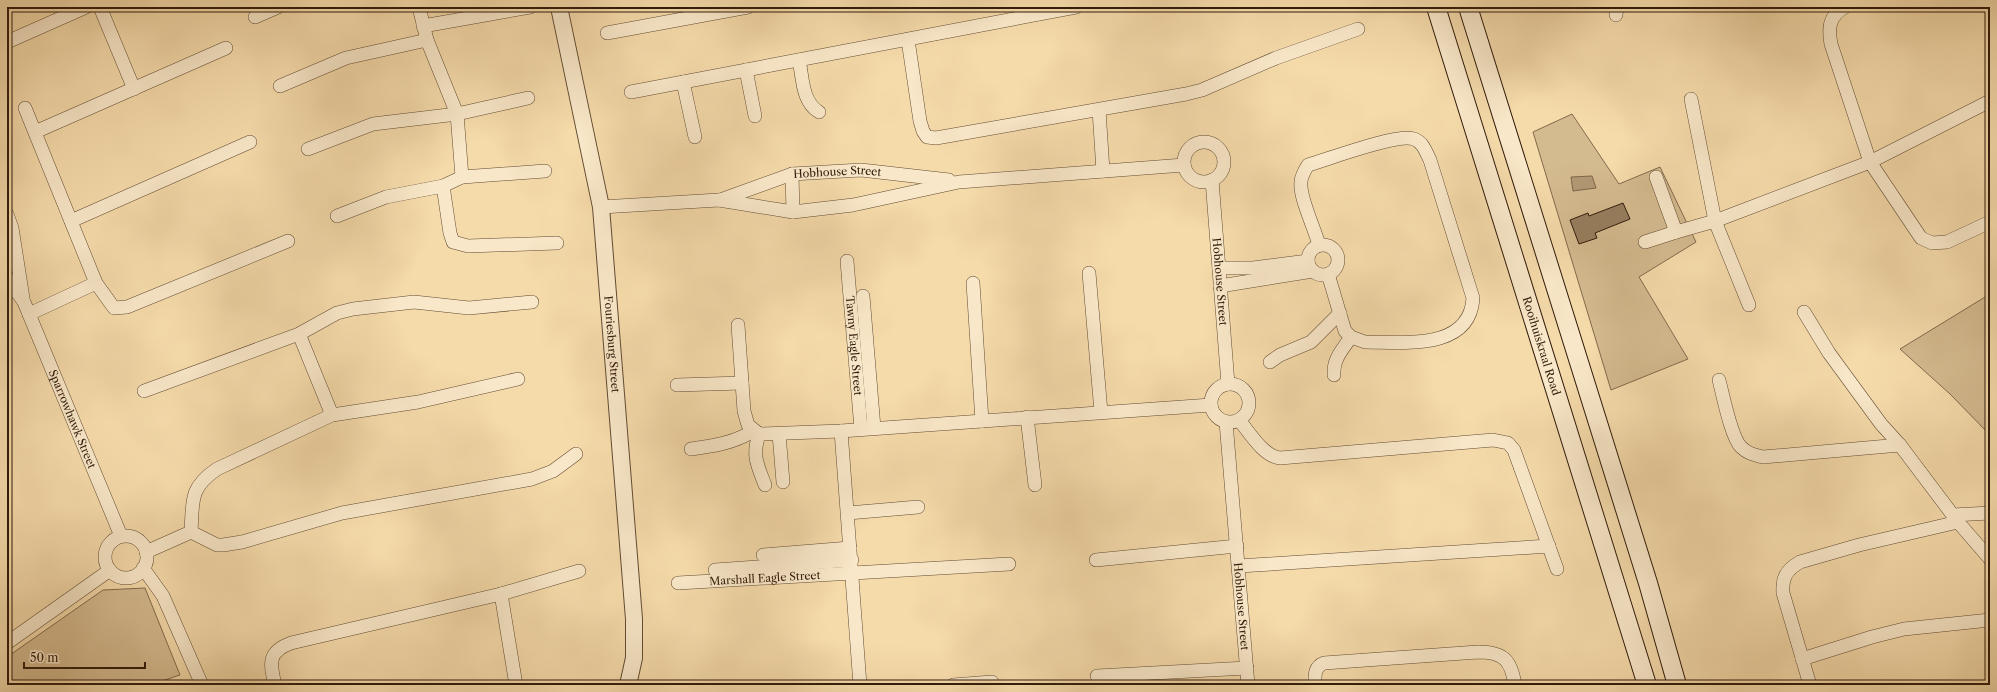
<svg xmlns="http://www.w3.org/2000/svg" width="1997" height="692" font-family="'Libre Caslon Text',serif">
<rect width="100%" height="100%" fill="#f5daaa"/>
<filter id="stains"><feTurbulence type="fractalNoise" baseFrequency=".005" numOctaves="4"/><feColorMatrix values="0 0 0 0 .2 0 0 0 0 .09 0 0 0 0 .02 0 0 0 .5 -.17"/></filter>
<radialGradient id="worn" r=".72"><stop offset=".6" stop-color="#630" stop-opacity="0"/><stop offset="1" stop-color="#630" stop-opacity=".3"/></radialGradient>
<path fill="#d4ba8f" stroke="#826a4d" d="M1572 114 1619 184 1660 167 1696 242 1639 277 1688 359 1611 390 1533 132Z
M1990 294V435L1950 394 1900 349Z
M145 588 180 675 150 685H7V657L103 590Z"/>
<path fill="#b29974" stroke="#7e674a" d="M1592 176 1596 188 1573 191 1571 177Z"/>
<path fill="#977e5e" stroke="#311b0b" d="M1623 203 1630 219 1595 233 1597 238 1579 244 1570 220 1588 213 1589 216Z"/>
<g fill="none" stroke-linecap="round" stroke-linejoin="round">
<g stroke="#624b33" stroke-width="14">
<g id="minor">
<path d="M100 7 134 89"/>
<path d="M419 7 427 40 457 114 462 177 443 186 450 233 453 242 468 246 557 243"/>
<path d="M1845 7C1829 16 1828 27 1831 44L1870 162 1921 238 1932 243 1947 242 1990 222"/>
<path d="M1616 15 1617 7"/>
<path d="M255 17 278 7"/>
<path d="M423 26 530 7"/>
<path d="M607 33 748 7"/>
<path d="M908 40 920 121 923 131 927 137 936 138 1186 94 1202 90 1276 58 1358 29"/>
<path d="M7 42 86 7"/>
<path d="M799 60C803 79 802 102 819 112"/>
<path d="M746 70 755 116"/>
<path d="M683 82 695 137"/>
<path d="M280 86 346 58 427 40"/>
<path d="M631 92 1076 7"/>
<path d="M1691 99 1715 221 1749 305"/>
<path d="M25 108 96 283 114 308 127 307 288 241"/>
<path d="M1099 110 1103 171"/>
<path d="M35 132 226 48"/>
<circle cx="1204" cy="162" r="20"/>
<path d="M308 149 373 124 457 114 528 98"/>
<path d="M792 174 793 212"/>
<path d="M462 177 545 171"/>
<path id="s1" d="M1212 180 1228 384"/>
<path id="s2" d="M720 200 792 174 861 170 949 180"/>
<path d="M601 207 719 200 793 212 853 205 959 182 1184 165"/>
<path d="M7 214 12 228 23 298"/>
<path d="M337 216 386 197 443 186"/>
<path d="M71 221 250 142"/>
<path d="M1676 232 1715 221 1870 162 1990 101"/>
<path d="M1645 242 1676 232 1656 177"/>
<circle cx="1323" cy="260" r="15"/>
<path d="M1319 245C1315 229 1299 197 1301 182 1301 176 1305 170 1308 165 1329 159 1397 133 1414 139 1423 142 1426 152 1430 160L1473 298C1470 351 1403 342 1365 342L1351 337 1345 331 1328 274"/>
<path id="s3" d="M847 261 861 429"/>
<path d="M1219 268H1253L1308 261"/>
<path d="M1089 273 1101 412"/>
<path id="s4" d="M7 278 24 302 121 536"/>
<path d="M973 283 982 421"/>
<path d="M1220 286 1313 271"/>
<path d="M863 296 874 428"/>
<path d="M1804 312 1829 353 1881 424 1900 445 1958 522 1990 559"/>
<path d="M29 314 96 283"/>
<path d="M738 325 744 411 748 425 759 434 841 431 1211 405"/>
<path d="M299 334 332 415"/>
<path d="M1270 362 1280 355 1311 342 1340 313"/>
<path d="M1334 375C1333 359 1342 350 1351 337"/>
<path d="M1719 380C1723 395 1731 437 1741 447 1748 454 1755 455 1763 457L1900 445"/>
<circle cx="1230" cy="403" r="19"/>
<path d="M677 385 742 383"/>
<path d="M144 391 299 334 337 313 353 309 414 302 469 308 532 302"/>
<path d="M1027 417 1035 485"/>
<path d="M1239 420C1250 433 1263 456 1280 458L1493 440 1508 443 1514 450 1557 569"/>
<path id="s5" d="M1226 422 1248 685"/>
<path d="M841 431 860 685"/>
<path d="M759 434C752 456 757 464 765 485"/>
<path d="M779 434 783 482"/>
<path d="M691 449C713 446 734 443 753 431"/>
<path d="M848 513 918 507"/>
<path d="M1953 515 1990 513"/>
<path d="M191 532 217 545H223L242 542 342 513 532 479 553 471 576 454"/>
<circle cx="126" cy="557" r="21"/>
<path d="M146 552 191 532C193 501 189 488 217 469L332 415 418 402 518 379"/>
<path d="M763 555 850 548"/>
<path d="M1096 560 1237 546"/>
<path d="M1239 566 1549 546"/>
<path d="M143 568 163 596 202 685"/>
<path d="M715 570 852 560"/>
<path id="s6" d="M678 583 1009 564"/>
<path d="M501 594 516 685"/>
<path d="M7 643 110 570"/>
<path d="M1802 659 1872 637 1904 629 1990 620"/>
<path d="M1097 676 1247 668"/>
<path d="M275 685C270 664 267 652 291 643L501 594 579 571"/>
<path d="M953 685 992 682"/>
<path d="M1315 685C1315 675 1314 667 1324 663L1478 652C1504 652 1511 660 1515 685"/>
<path d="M1810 685 1783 593C1782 578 1786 570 1800 562L1859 545 1958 522"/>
</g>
</g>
<g stroke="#624b33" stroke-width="18">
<g id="tertiary">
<path id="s7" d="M559 7 601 207 634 619V658L628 685"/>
</g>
</g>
<g stroke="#311b0b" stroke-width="20">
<g id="secondary">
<path id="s8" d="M1436 7 1647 685"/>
<path d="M1468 7 1648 583 1677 685"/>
</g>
</g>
<use href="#minor" stroke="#f8e7c8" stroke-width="13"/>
<use href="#tertiary" stroke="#f8e7c8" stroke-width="16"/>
<use href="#secondary" stroke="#f8e7c8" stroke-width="18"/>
</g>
<g text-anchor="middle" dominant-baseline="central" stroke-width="3" stroke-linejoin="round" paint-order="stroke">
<g font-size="11" fill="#311b0b" stroke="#f8e7c8">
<text stroke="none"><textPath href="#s2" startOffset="122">Hobhouse Street</textPath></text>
<text stroke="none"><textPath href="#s1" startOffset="102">Hobhouse Street</textPath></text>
<text stroke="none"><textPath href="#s7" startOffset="342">Fouriesburg Street</textPath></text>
<text stroke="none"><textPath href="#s3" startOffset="85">Tawny Eagle Street</textPath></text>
<text stroke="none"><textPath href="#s8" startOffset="355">Rooihuiskraal Road</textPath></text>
<text stroke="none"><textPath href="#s4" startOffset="156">Sparrowhawk Street</textPath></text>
<text stroke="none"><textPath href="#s6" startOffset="87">Marshall Eagle Street</textPath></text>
<text stroke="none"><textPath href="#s5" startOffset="185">Hobhouse Street</textPath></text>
</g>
</g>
<rect width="1997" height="692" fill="none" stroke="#f5daaa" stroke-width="24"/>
<rect x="8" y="8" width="1981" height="676" fill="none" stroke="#311b0b" stroke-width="2"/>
<rect x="12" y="12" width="1973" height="668" fill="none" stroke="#311b0b"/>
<path d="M24 662v6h121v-6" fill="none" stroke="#311b0b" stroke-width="2"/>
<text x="30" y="662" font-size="12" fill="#311b0b" stroke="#f8e7c8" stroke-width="3" paint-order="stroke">50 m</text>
<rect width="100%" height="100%" filter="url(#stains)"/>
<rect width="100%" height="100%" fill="url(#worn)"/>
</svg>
